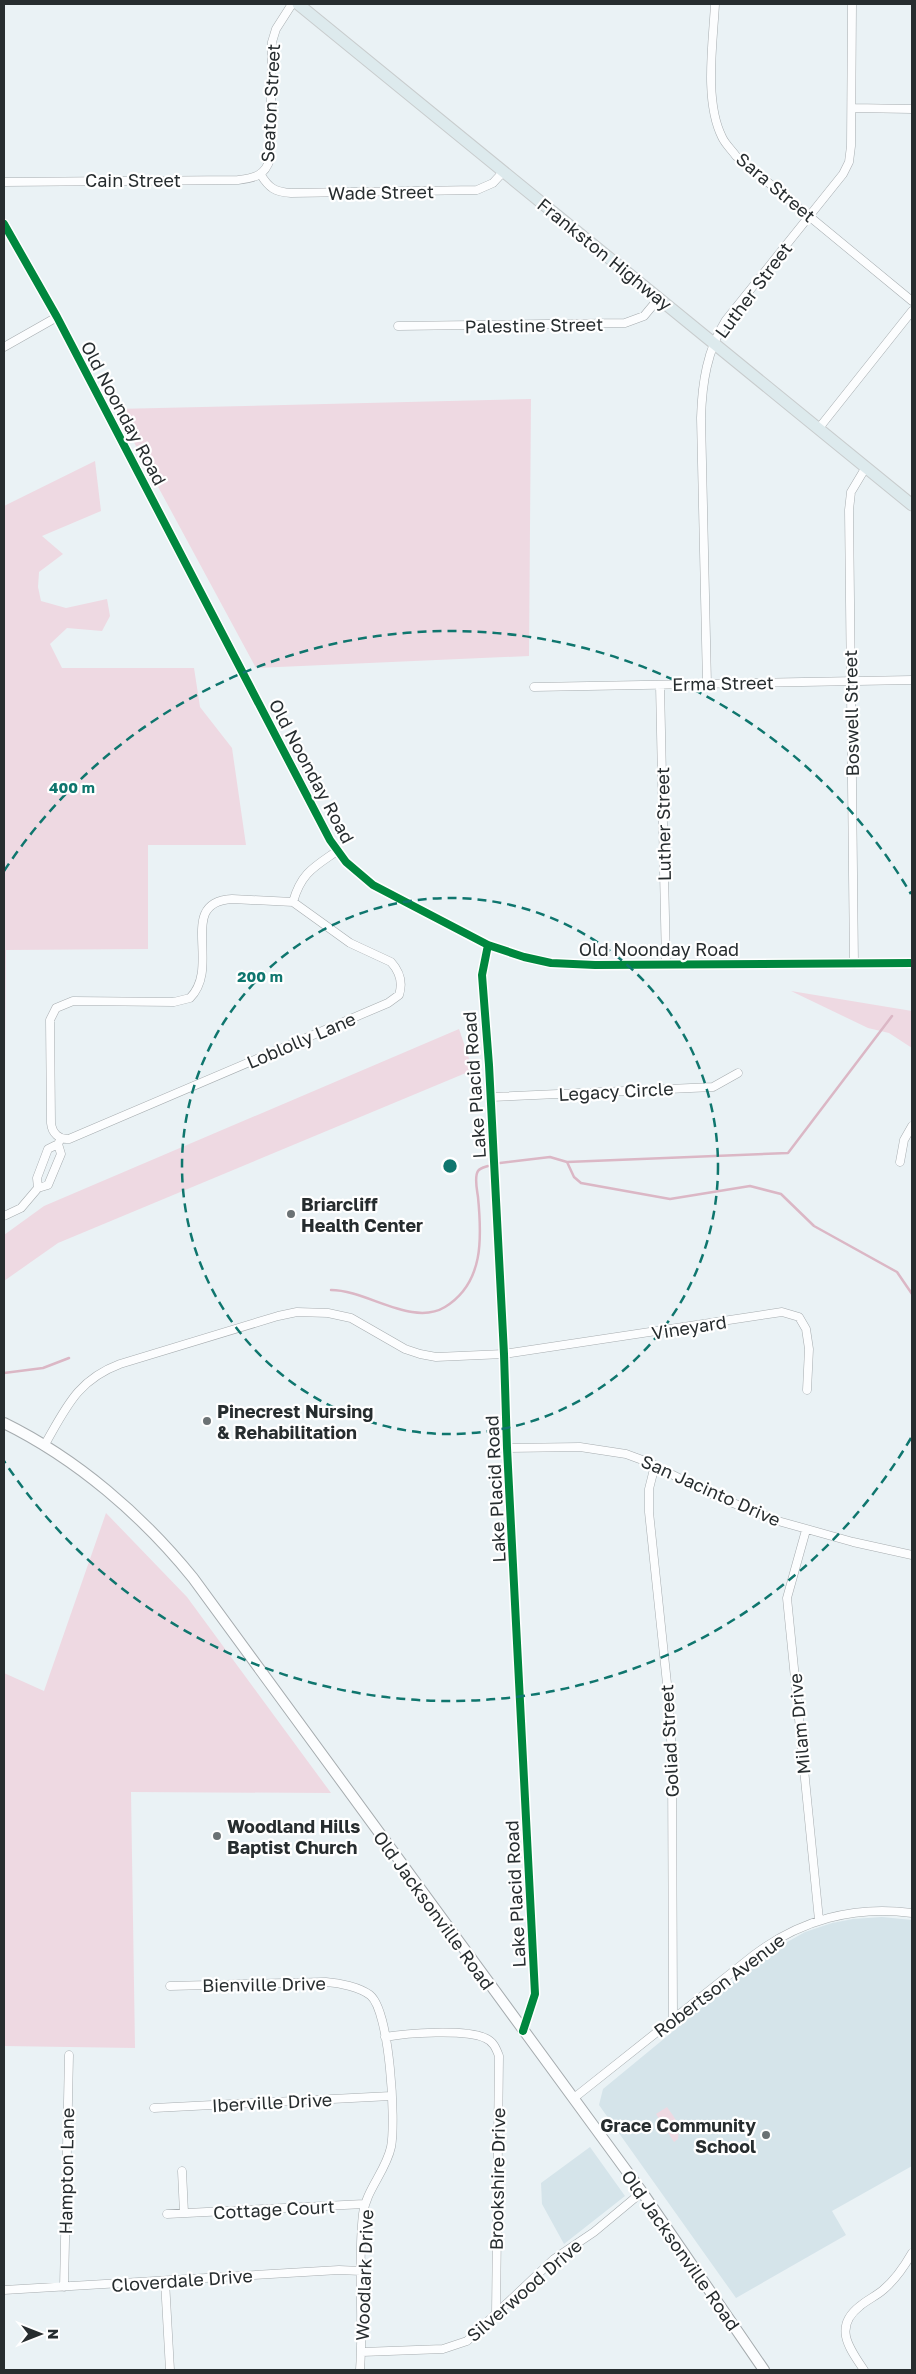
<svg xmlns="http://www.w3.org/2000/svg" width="916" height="2374" font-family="'Golos Text',sans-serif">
<rect width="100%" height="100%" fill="#eaf2f5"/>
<path fill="#d5e4ea" d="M882 1917 912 1920V2166L832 2211 846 2235 736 2298 599 2105 603 2089 756 1963 782 1945 805 1932 832 1923 853 1919Z
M590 2147 625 2196 564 2244 542 2204 541 2183Z"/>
<path fill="#eed9e2" d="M531 399 529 656 256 668 116 409Z
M95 461 101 511 42 536 63 554 39 572 38 587 41 601 66 608 107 599 110 616 102 631 67 628 50 644 62 668H194L200 707 232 748 246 845H148V949L6 950 4 1205V506Z
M791 991 912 1011V1048L889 1033 868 1028Z
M459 1029 473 1070 58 1243 4 1281V1235L44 1206Z
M106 1513 187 1597 331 1793 131 1792 135 2048 4 2046V1673L44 1691Z
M667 2107C675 2119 681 2123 678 2139L674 2142 656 2114Z"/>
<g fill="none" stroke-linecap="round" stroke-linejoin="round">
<path stroke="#dbb7c5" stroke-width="2.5" d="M567 1162 574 1177 581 1183 670 1199 750 1186 781 1194 814 1226 897 1272 912 1294
M500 1163 550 1157 567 1162 788 1153 892 1016
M331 1290C367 1290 412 1327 445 1307 484 1283 482 1238 478 1197 477 1190 474 1177 478 1171 480 1168 485 1167 488 1166
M4 1373 43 1368 69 1358"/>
<g stroke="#a6acaf" stroke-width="9">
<path id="street" d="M715 4C713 43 704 101 722 137 725 144 732 150 736 156L912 301
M852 108 912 109
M261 175C269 188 275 192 291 193L477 190 493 183 503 172
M4 182 238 180C254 178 265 176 270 159L272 42 276 29 292 4
M4 224 57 317 330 840 346 862 373 885 488 945 524 957 551 963 595 965 912 963
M398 326 625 323 644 316 659 298
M4 347 57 317
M819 428 912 311
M707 684 701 418C702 383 707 350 726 320L843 174 849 162 851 146 852 4
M660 685 666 964
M534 687 912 680
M232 899 293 902 350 943 391 962C400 972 403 983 399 995L388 1003 69 1139C59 1140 52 1133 51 1123L50 1020 56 1008 73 1001 174 1002 190 998C222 966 176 902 232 899Z
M293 902C301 873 314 867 337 851
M488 945 482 975 489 1065 504 1354 507 1448 535 1994 523 2031
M854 964 849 510 851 492 866 467
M491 1097 713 1087 738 1073
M58 1144 61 1154 48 1185 38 1188 37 1178 48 1149 58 1144 61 1138
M900 1162 904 1140 912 1126
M4 1216 21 1208 38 1188
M44 1446C66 1408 77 1380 120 1364L278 1316 297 1312 328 1313 351 1318 405 1349 420 1354 436 1357 504 1354 782 1312 799 1317 806 1329 809 1349 807 1390
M507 1448 580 1447 626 1454 645 1461 713 1495 778 1521 853 1542 912 1555
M655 1465 649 1489V1512L668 1693 672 1755 673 2019
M806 1530 787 1598 819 1920
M170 1986 326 1982C340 1983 359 1987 370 1995 390 2011 396 2122 391 2147 386 2171 366 2190 363 2214 357 2266 364 2318 360 2370
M385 2037C407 2033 465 2029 485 2038 493 2041 496 2048 499 2056L496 2314
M574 2098 754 1955C800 1920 855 1905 912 1913
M154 2108 391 2096
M182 2171 184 2213
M167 2214 364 2204
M165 2281 170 2370
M64 2287 69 2055
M4 2290 339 2270 361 2271
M362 2352 443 2349 467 2341 554 2259 594 2232 642 2192
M864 2370C849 2348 833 2327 860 2306 867 2300 876 2296 883 2290 895 2280 904 2267 912 2253"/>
</g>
<g stroke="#a6acaf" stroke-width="12">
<path id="secondary" d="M4 1423C77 1459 142 1515 193 1578L642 2192 764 2370"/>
</g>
<g stroke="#c8cccd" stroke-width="13">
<path id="primary" d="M298 4 912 505"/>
</g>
<use href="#street" stroke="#fcfdfe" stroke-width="8"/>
<use href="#secondary" stroke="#fcfdfe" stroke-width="10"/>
<use href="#primary" stroke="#ddeaed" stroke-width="11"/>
<g stroke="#fff" stroke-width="11">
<path id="cycleway" d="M4 224 57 317 330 840 346 862 373 885 488 945 524 957 551 963 595 965 912 963
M488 945 482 975 489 1065 504 1354 507 1448 535 1994 523 2031"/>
</g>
<use href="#cycleway" stroke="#00873e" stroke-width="8"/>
</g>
<g fill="none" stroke="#0f766e" stroke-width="2.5" stroke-dasharray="9 6">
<circle cx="450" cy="1166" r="268"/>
<path d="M911 1438A535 535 0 0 1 4 1461M4 871A535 535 0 0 1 911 894"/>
</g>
<g fill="#6b7274" stroke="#fff" stroke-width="2">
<circle cx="291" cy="1214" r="5"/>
<circle cx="207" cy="1421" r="5"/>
<circle cx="217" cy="1836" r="5"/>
<circle cx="766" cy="2135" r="5"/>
</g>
<g text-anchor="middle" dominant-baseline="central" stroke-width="4.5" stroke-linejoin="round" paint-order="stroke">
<g font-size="18" fill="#272d2f" stroke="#fff">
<text transform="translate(270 103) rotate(-87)">Seaton Street</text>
<text x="133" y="180">Cain Street</text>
<text transform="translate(776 187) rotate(40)">Sara Street</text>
<text transform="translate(381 192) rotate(-1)">Wade Street</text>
<text transform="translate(605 254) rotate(39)">Frankston Highway</text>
<text transform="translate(753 290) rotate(-53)">Luther Street</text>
<text transform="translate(534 325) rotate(-1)">Palestine Street</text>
<text transform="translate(124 413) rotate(62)">Old Noonday Road</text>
<text transform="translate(723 683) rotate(-1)">Erma Street</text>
<text transform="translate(851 713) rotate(-91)">Boswell Street</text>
<text transform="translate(312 771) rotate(62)">Old Noonday Road</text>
<text transform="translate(663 824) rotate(-91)">Luther Street</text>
<text x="659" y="949">Old Noonday Road</text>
<text transform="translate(301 1040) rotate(-23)">Loblolly Lane</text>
<text transform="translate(474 1085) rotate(-94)">Lake Placid Road</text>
<text transform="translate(616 1091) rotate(-3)">Legacy Circle</text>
<text transform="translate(689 1327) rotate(-9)">Vineyard</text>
<text transform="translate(495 1489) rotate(-93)">Lake Placid Road</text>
<text transform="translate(711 1490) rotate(24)">San Jacinto Drive</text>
<text transform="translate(799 1724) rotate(-95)">Milam Drive</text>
<text transform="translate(669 1741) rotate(-93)">Goliad Street</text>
<text transform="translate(515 1894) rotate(-93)">Lake Placid Road</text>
<text transform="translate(434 1910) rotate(54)">Old Jacksonville Road</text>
<text transform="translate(264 1984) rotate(-1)">Bienville Drive</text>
<text transform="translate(719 1985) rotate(-37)">Robertson Avenue</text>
<text transform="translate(272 2102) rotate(-3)">Iberville Drive</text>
<text transform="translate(66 2171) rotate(-89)">Hampton Lane</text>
<text transform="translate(497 2179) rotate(-89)">Brookshire Drive</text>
<text transform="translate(274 2209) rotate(-3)">Cottage Court</text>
<text transform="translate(681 2250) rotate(55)">Old Jacksonville Road</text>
<text transform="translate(364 2275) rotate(-88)">Woodlark Drive</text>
<text transform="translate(182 2280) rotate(-4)">Cloverdale Drive</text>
<text transform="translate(524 2290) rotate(-41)">Silverwood Drive</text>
</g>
<g font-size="18" font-weight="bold" fill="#272d2f" stroke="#fff" text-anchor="start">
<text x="301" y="1204">Briarcliff<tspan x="301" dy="21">Health Center</tspan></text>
<text x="217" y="1411">Pinecrest Nursing<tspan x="217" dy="21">&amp; Rehabilitation</tspan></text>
<text x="227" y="1826">Woodland Hills<tspan x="227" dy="21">Baptist Church</tspan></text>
<text x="756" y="2125" text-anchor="end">Grace Community<tspan x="756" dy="21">School</tspan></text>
</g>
</g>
<circle cx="450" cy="1166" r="8" fill="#0f766e" stroke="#fff" stroke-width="2.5"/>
<g font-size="15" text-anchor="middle" font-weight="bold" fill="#0f766e" stroke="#fff" stroke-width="4.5" stroke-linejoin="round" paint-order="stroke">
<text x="72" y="793">400 m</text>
<text x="260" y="982">200 m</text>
</g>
<rect width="916" height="2374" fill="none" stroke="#272d2f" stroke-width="10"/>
<g transform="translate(40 2334) rotate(90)" stroke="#ffffff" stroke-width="4" paint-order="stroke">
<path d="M0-4L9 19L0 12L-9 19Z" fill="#272d2f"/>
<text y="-8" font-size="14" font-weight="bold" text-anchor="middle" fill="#272d2f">N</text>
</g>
</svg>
